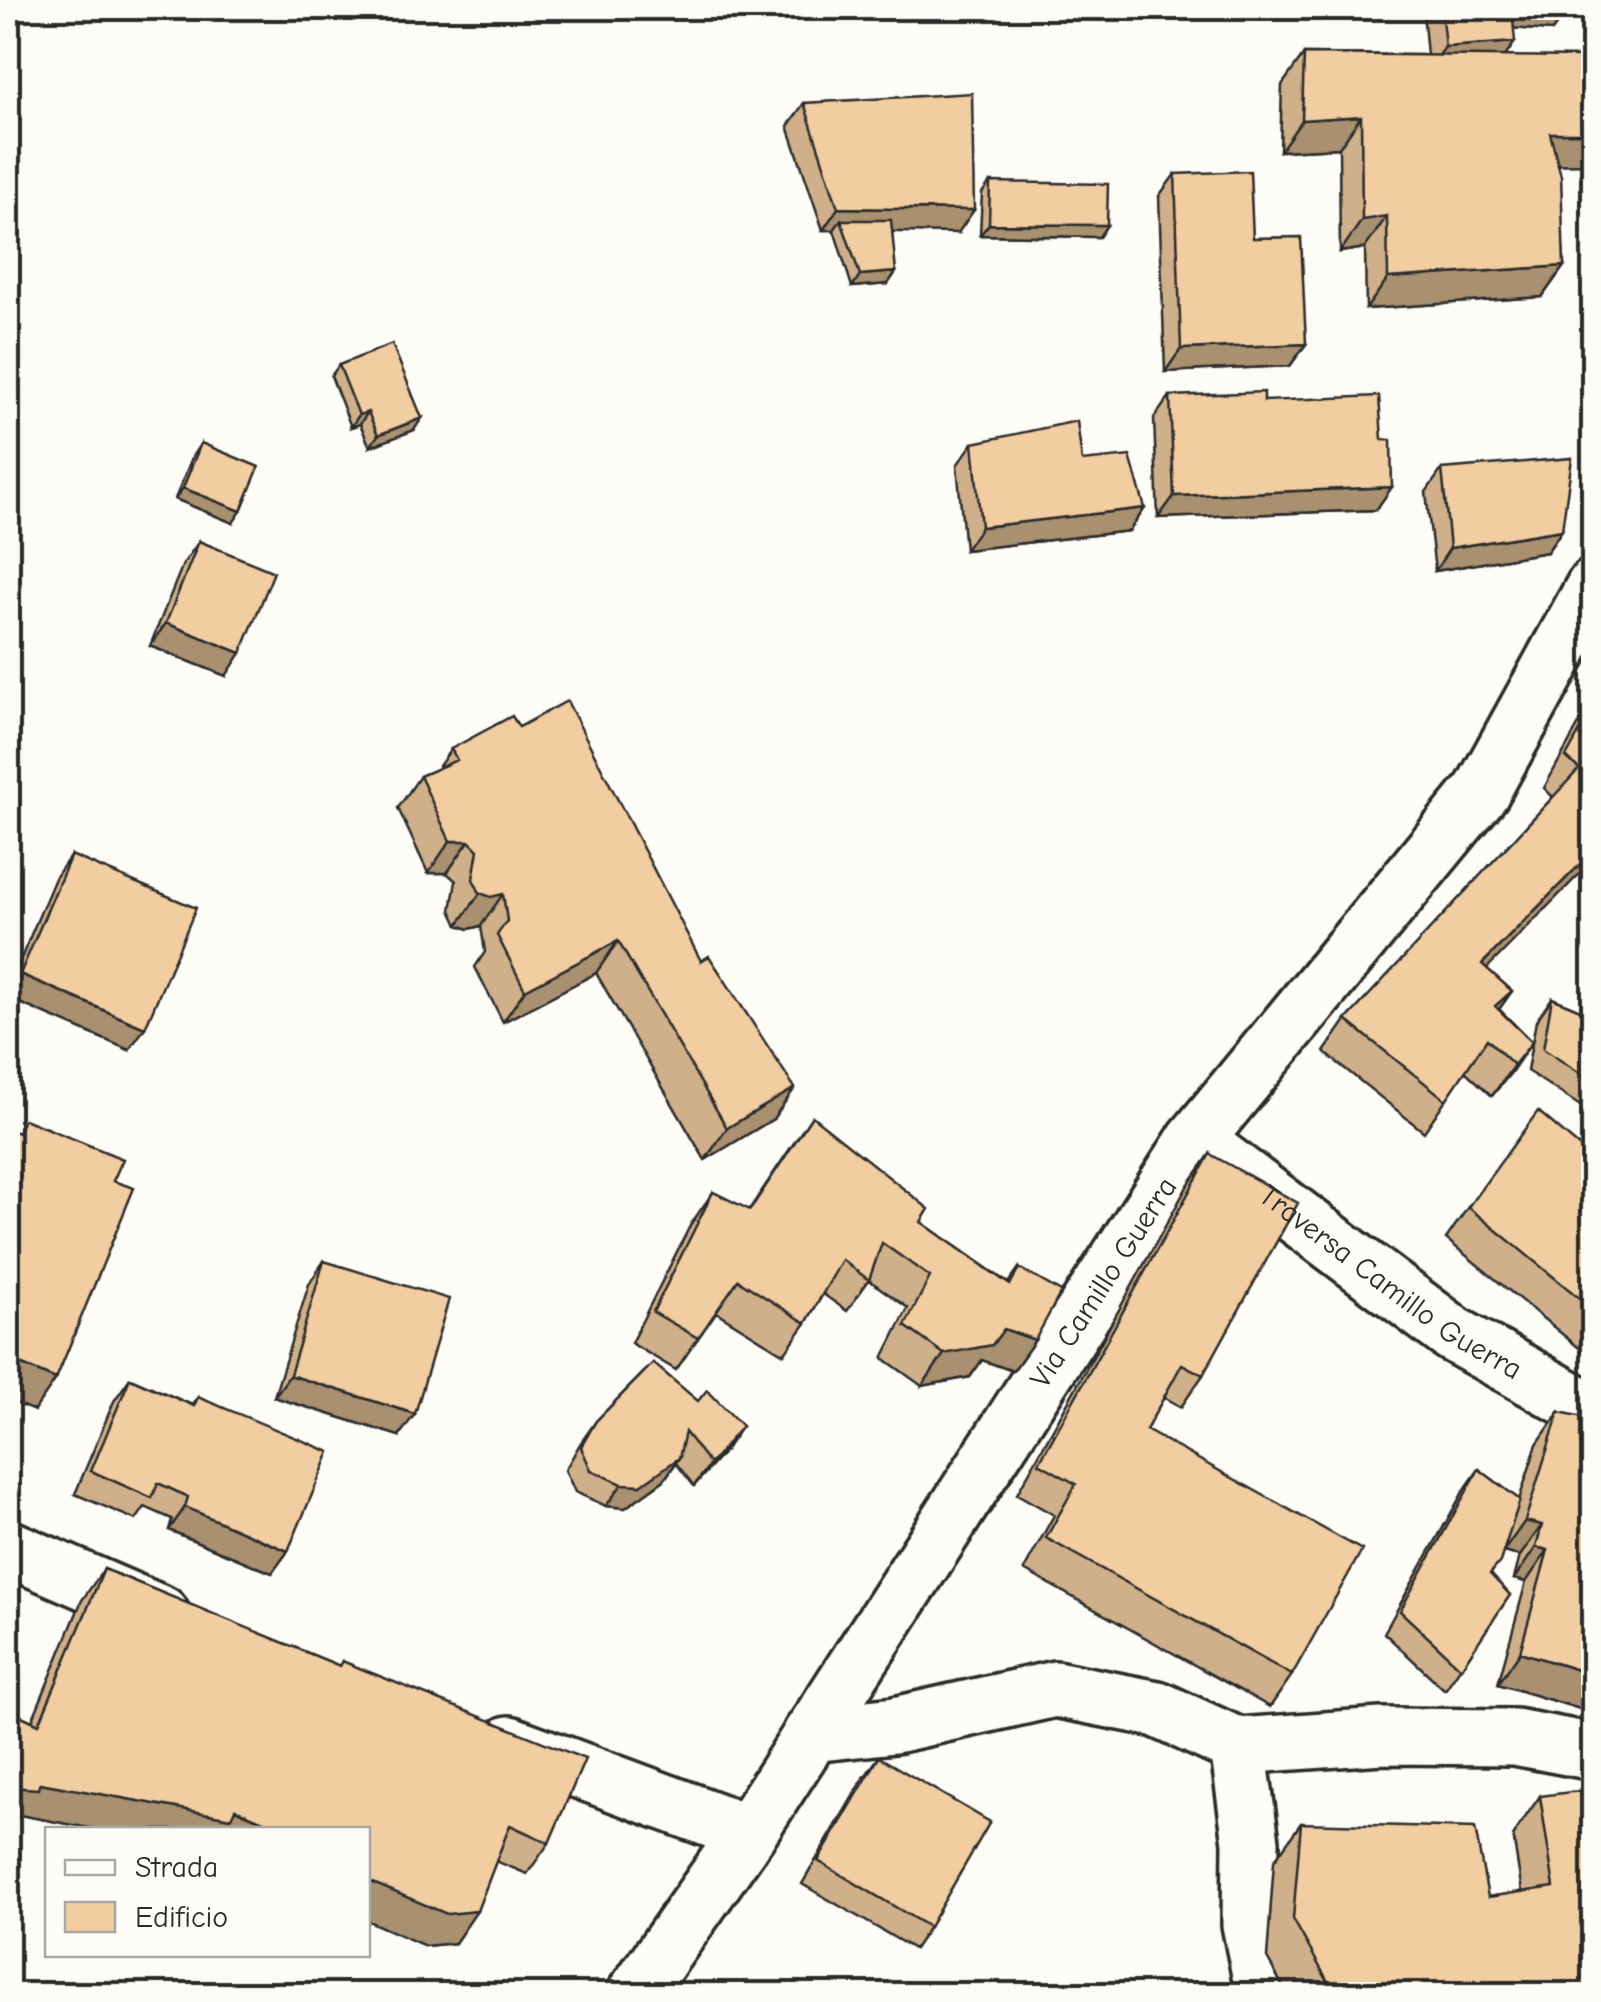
<svg xmlns="http://www.w3.org/2000/svg" width="1601" height="2002" font-family="'Comic Neue',sans-serif">
<rect width="100%" height="100%" fill="#fdfcf7"/>
<filter id="ink" filterUnits="userSpaceOnUse"><feTurbulence type="fractalNoise" baseFrequency=".01" numOctaves="2"/><feDisplacementMap in="SourceGraphic" scale="20" xChannelSelector="R" yChannelSelector="G"/><feConvolveMatrix kernelMatrix="1 2 1 2 8 2 1 2 1" color-interpolation-filters="sRGB"/></filter>
<g filter="url(#ink)">
<g fill="none" stroke-linecap="round" stroke-linejoin="round">
<g stroke="#2b2b2b" stroke-width="62">
<g id="street">
<path id="s1" d="M1195 1140 1453 1334 1594 1413"/>
<path d="M8 1548 161 1614"/>
<path d="M811 1734 895 1725 1055 1689 1157 1709 1238 1746 1382 1736 1515 1737 1594 1752"/>
<path d="M509 1744 748 1833"/>
<path d="M1238 1746 1251 1842 1250 1924 1264 1994"/>
</g>
</g>
<g stroke="#2b2b2b" stroke-width="62">
<g id="secondary">
<path id="s2" d="M635 1994 748 1833 1195 1140 1482 791 1594 587"/>
</g>
</g>
<use href="#street" stroke="#fdfcf7" stroke-width="55"/>
<use href="#secondary" stroke="#fdfcf7" stroke-width="55"/>
</g>
<path fill="#cfb08a" stroke="#2b2b2b" stroke-width="2.5" d="M1426 8H1568L1552 31 1514 28 1505 56 1558 164 1564 266 1542 297 1366 309 1365 248 1340 252 1339 148 1280 151 1282 85 1304 54 1427 55 1423 12Z
M804 103 958 233 892 231 888 284 852 287 834 230H823L788 126Z
M1175 174 1253 238 1306 344 1290 366 1165 372 1159 196Z
M990 182 1107 225 1099 237 980 235 982 193Z
M339 365 414 430 370 447 360 424 351 427 331 376Z
M1170 396 1264 401 1382 439 1376 510 1158 518 1154 418Z
M201 443 233 523 175 499 193 455Z
M973 443 1082 461 1145 508 1129 531 965 550 957 465Z
M1442 469 1562 530 1547 552 1435 571 1426 492Z
M199 541 226 676 150 646 183 564Z
M1594 697V859L1486 968 1512 991 1499 1009 1532 1042 1492 1096 1465 1071 1424 1132 1324 1052 1346 1020 1553 797 1544 788Z
M451 749 773 1119 705 1160 596 973 503 1022 475 967 485 952 481 926 469 929 458 925 451 910 456 881 447 873H428L398 808 420 776 437 769Z
M71 855 129 1050 8 998V989L55 878Z
M1552 998 1594 1016V1115L1527 1071 1536 1021Z
M812 1116 921 1222 1008 1283 1019 1268 1035 1340 1013 1371 982 1360 970 1377 922 1386 883 1358 908 1308 869 1280 847 1311 823 1294 806 1323 784 1354 716 1312 676 1370 631 1343 691 1224 713 1192 749 1210Z
M1210 1154 1203 1375 1181 1407 1164 1397 1146 1430 1292 1675 1270 1707 1024 1570 1054 1515 1017 1494 1188 1185Z
M1594 1159V1360L1446 1239 1468 1207Z
M324 1261 399 1436 274 1397 309 1284Z
M653 1363 726 1449 694 1486 676 1463 664 1480 625 1508 606 1506 575 1492 565 1470 580 1444 596 1421Z
M130 1378 192 1405 198 1397 288 1551 272 1573 169 1530 172 1519 145 1507 136 1520 75 1494 114 1401Z
M1559 1412 1593 1713 1498 1684 1526 1582 1514 1579 1520 1556 1503 1552 1491 1574 1510 1595 1445 1690 1384 1633 1463 1492 1479 1469 1519 1500 1537 1444Z
M104 1569 339 1666 342 1661 549 1843 527 1874 496 1861 455 1943 425 1946 368 1830H100L20 1815 16 1820H8V1710L32 1721 82 1600Z
M879 1757 929 1927 914 1949 802 1884 863 1779Z
M1540 1796 1594 1994H1287L1267 1958 1274 1861 1301 1823 1488 1897 1522 1892 1513 1835Z"/>
<path fill="#a99071" stroke="#2b2b2b" stroke-width="2.5" d="M1509 8H1554L1568 9 1552 31 1496 27Z
M1515 42 1500 64 1429 70 1445 47Z
M1361 116 1339 148 1280 151 1302 120Z
M1550 133H1594V164L1528 165Z
M838 208 974 210 958 233 845 231 841 220 834 230H823Z
M1387 216 1365 248 1340 252 1362 220Z
M989 224 1107 225 1099 237 980 235Z
M1564 266 1542 297 1366 309 1388 278Z
M896 272 888 284 852 287 860 275Z
M1306 344 1290 366 1165 372 1181 349Z
M368 412 360 424 351 427 359 415Z
M422 418 414 430 370 447 378 435Z
M1392 487 1376 510 1158 518 1174 496Z
M183 488 241 511 233 523 175 499Z
M1145 508 1129 531 965 550 981 527Z
M1562 530 1547 552 1435 571 1450 548Z
M166 623 241 653 226 676 150 646Z
M450 841H469L447 873H428Z
M1594 850V859L1460 996 1482 964Z
M480 893 503 894 481 926 469 929 458 925Z
M618 941 596 973 503 1022 525 990Z
M20 974 145 1028 129 1050 8 998V992Z
M1512 991 1490 1022 1495 1006Z
M1532 1042 1510 1074 1492 1096 1514 1065Z
M795 1088 773 1119 705 1160 727 1128Z
M1004 1329 1035 1340 1013 1371 982 1360 970 1377 922 1386 944 1354Z
M8 1359 56 1379 34 1411 8 1400Z
M290 1375 415 1414 399 1436 274 1397Z
M742 1426 726 1449 694 1486 710 1464Z
M679 1458 664 1480 625 1508 606 1506 622 1484Z
M185 1507 288 1551 272 1573 169 1530Z
M1525 1521 1542 1525 1520 1556 1503 1552Z
M1536 1547 1548 1550 1526 1582 1514 1579Z
M1520 1652 1594 1675V1713L1498 1684Z
M40 1783 235 1809 275 1826 272 1830H100L20 1815 16 1820H8V1787Z
M368 1881 477 1911 455 1943 425 1946 368 1921Z
M1594 1984V1994H1556L1560 1989Z"/>
<path fill="#f1cda1" stroke="#2b2b2b" stroke-width="2.5" d="M1441 8H1512L1515 42 1445 47Z
M1304 54 1594 57V133H1550L1561 176 1564 266 1388 278 1387 216 1362 220 1361 116 1302 120Z
M972 93 974 210 838 208 804 103Z
M1250 171 1253 238 1301 237 1306 344 1181 349 1175 174Z
M990 182 1108 184 1107 225 989 224Z
M841 220H891L896 272 860 275Z
M392 344 422 418 378 435 368 412 359 415 339 365Z
M1264 392V401L1379 396 1382 439 1391 440 1392 487 1174 496 1170 396Z
M1077 421 1082 461 1130 456 1145 508 981 527 973 443Z
M201 443 259 467 241 511 183 488Z
M1572 458 1562 530 1450 548 1442 469Z
M199 541 274 572 241 653 166 623Z
M567 701 701 961 709 956 795 1088 727 1128 618 941 525 990 497 935 507 921 503 894 491 897 480 893 473 879 478 850 469 841H450L420 776 457 760 451 749 512 716 519 727Z
M1594 706V850L1482 964 1512 991 1495 1006 1532 1042 1514 1065 1487 1039 1446 1100 1346 1020 1579 769 1566 757Z
M71 855 196 908 145 1028 20 974Z
M1552 998 1594 1016V1082L1543 1049Z
M1538 1111 1594 1159V1310L1468 1207Z
M812 1116 929 1209 921 1222 1010 1285 1019 1268 1061 1292 1035 1340 1004 1329 992 1345 944 1354 905 1326 930 1277 882 1243 869 1280 842 1260 806 1323 738 1280 698 1338 653 1312 713 1192 750 1210Z
M24 1119 123 1159 113 1181 134 1188 56 1379 8 1359V1129L18 1133Z
M1210 1154 1298 1203 1203 1375 1182 1364 1146 1430 1362 1550 1292 1675 1046 1538 1076 1484 1039 1463Z
M324 1261 449 1299 415 1414 290 1375Z
M653 1363 698 1401 707 1390 742 1426 710 1464 685 1432 679 1458 641 1485 622 1484 591 1470 581 1447 596 1421Z
M130 1378 194 1406 198 1397 330 1452 288 1551 185 1507 188 1497 158 1483 152 1498 91 1471Z
M1559 1412 1594 1419V1675L1520 1652 1548 1550 1536 1547 1542 1525 1525 1521Z
M1479 1469 1520 1500 1500 1562 1490 1574 1510 1595 1461 1668 1400 1611Z
M104 1569 340 1666 342 1661 585 1759 549 1843 510 1825 477 1911 447 1914 368 1881V1830H273L275 1826 235 1809 231 1818 40 1783 38 1789 8 1787V1710L39 1724Z
M879 1757 990 1822 929 1927 818 1861Z
M1594 1789V1984L1560 1989 1559 1994H1335L1293 1919 1301 1823 1475 1828 1488 1897 1554 1887 1540 1796Z"/>
</g>
<g text-anchor="middle" dominant-baseline="central" stroke-width="9" stroke-linejoin="round" paint-order="stroke">
<g font-size="30" fill="#2b2b2b" stroke="#fdfcf7">
<text stroke="none"><textPath href="#s2" startOffset="852">Via Camillo Guerra</textPath></text>
<text stroke="none"><textPath href="#s1" startOffset="242">Traversa Camillo Guerra</textPath></text>
</g>
</g>
<rect width="1601" height="2002" fill="none" stroke="#fdfcf7" stroke-width="40"/>
<rect x="20" y="20" width="1561" height="1962" fill="none" stroke="#2b2b2b" stroke-width="4" filter="url(#ink)"/>
<rect x="45" y="1827" width="325" height="130" fill="#fdfcf7" stroke="#a9a8a5" stroke-width="2.5"/>
<rect x="65" y="1860" width="50" height="15" fill="#fdfcf7" stroke="#a9a8a5" stroke-width="2.5"/>
<text x="135" y="1877" font-size="30" fill="#2b2b2b">Strada</text>
<rect x="65" y="1902" width="50" height="30" fill="#f1cda1" stroke="#a9a8a5" stroke-width="2.5"/>
<text x="135" y="1927" font-size="30" fill="#2b2b2b">Edificio</text>
</svg>
